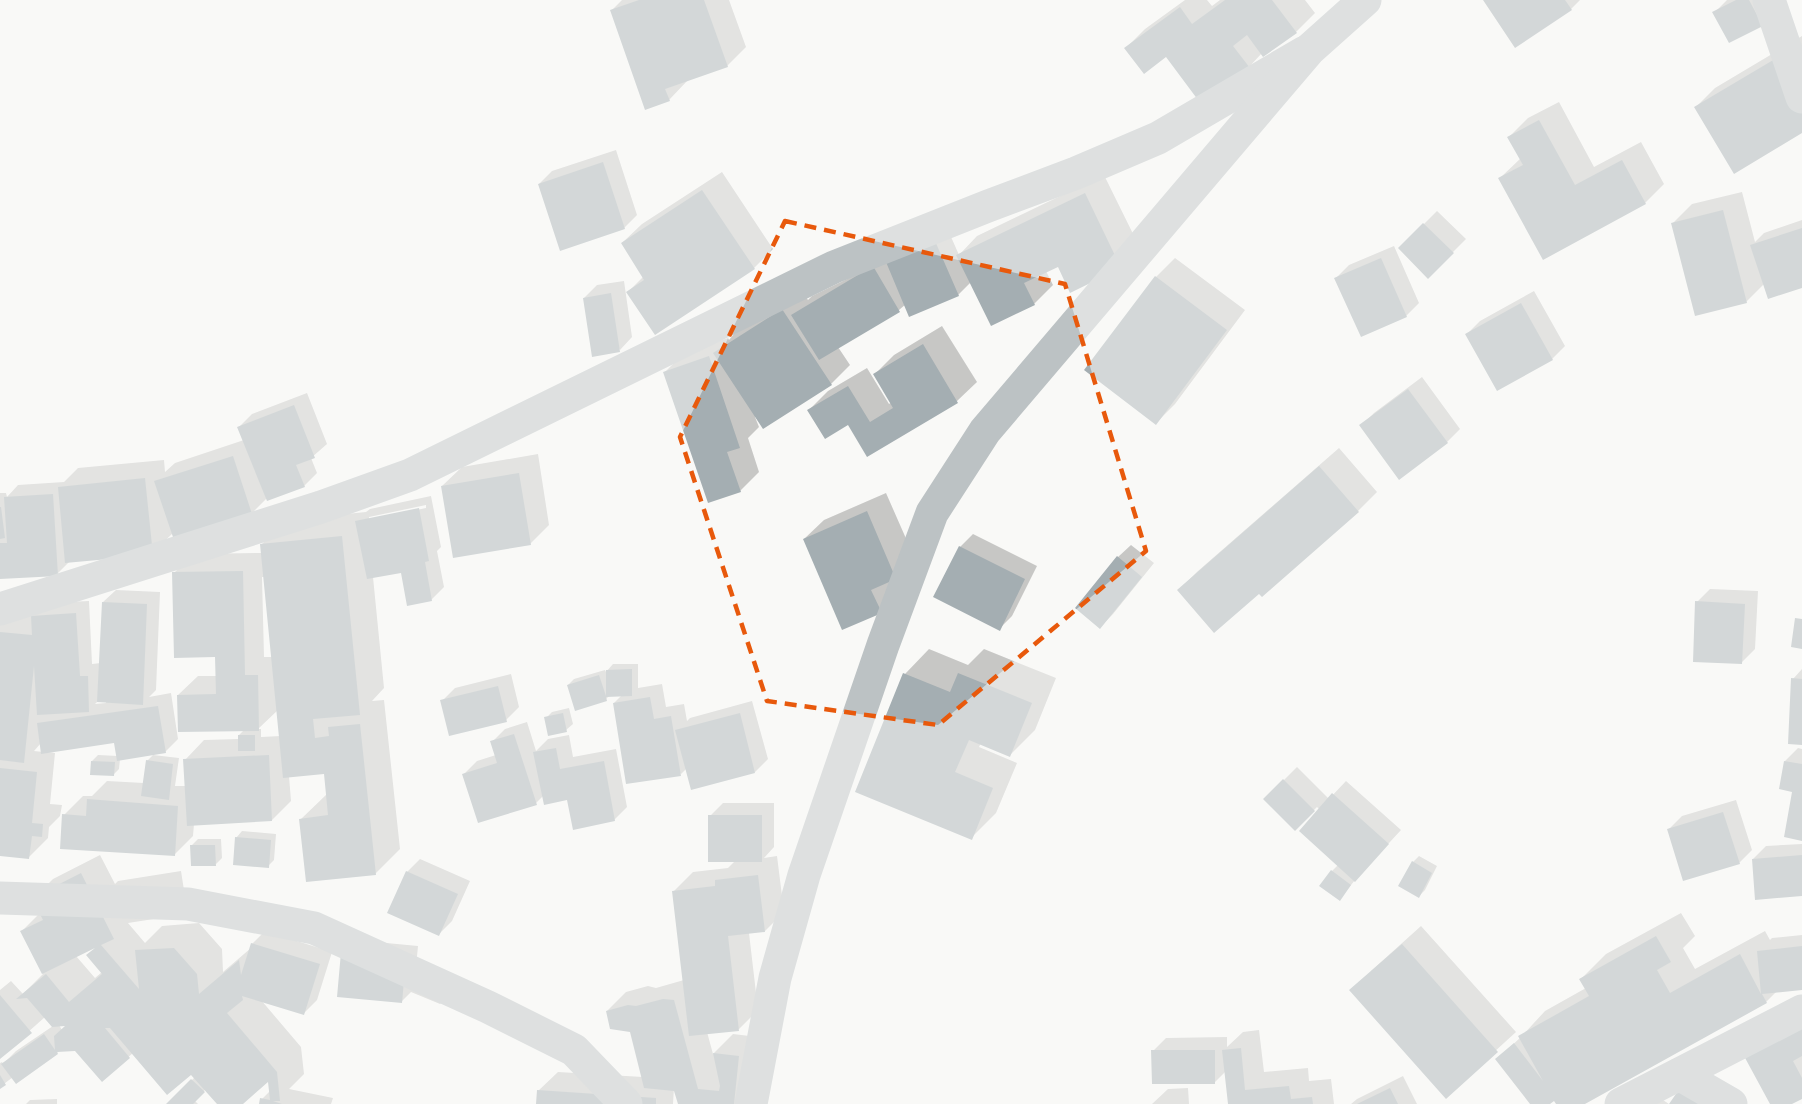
<svg xmlns="http://www.w3.org/2000/svg" width="1802" height="1104" font-family="'Varela Round',sans-serif">
<rect width="100%" height="100%" fill="#f9f9f7"/>
<path fill="#0003" fill-rule="evenodd" d="M622 0H729L746 47 727 66 688 80 669 100 611 11Z
M1185 0H1207L1212 6 1220 0H1305L1315 13 1296 32 1262 53 1249 67 1126 48 1145 29Z
M1485 0H1580L1571 9Z
M1727 0H1769L1762 25 1714 13Z
M1802 36V131L1696 107 1715 88Z
M1559 102 1594 167 1641 142 1664 184 1645 203 1500 178 1521 158 1509 137 1528 118Z
M616 150 637 215 624 228 539 184 552 171Z
M722 172 773 249 754 268 628 292 644 276 622 243 642 224Z
M1104 175 1140 248 1120 267 1059 265 1046 271 1053 285 1034 304 971 282 958 295 906 304 899 310 838 347 850 365 831 384 755 417 759 427 748 438 759 472 740 491 665 372 684 353 728 338 729 340 734 334 802 291 808 300 812 296 948 230 959 255 977 236Z
M1742 192 1755 242 1764 233 1802 220V287L1764 284 1746 302 1673 223 1692 204Z
M1437 211 1466 239 1428 277 1400 248Z
M1394 246 1419 303 1406 316 1336 278 1349 265Z
M1175 258 1245 310 1175 404 1156 423 1086 370 1156 277Z
M624 281 632 337 620 350 584 298 597 285Z
M1534 291 1565 346 1552 359 1467 334 1480 321Z
M942 326 977 382 957 401 868 455 849 423 809 410 828 391 867 368 889 404 892 402 875 374 894 355Z
M1422 377 1460 429 1447 442 1361 426 1374 413Z
M307 393 327 444 311 458 317 473 304 486 267 498 252 513 173 533 152 553 70 561 57 574 0 578V493H6L7 497 18 485 64 482 78 468 164 460 165 472 175 463 244 440 239 427 252 414Z
M1339 448 1377 492 1358 511 1262 595 1259 592 1179 590 1198 571Z
M538 454 549 525 530 544 442 486 462 467Z
M886 493 915 559 881 612 804 539 824 520Z
M431 496 441 547 437 551 444 587 431 600 402 571 373 577 384 688 372 701 384 700 400 849 375 874 301 819 327 794 325 773 289 776 291 801 272 820 194 824 193 836 174 855 64 815 83 796H92L107 781 144 783 147 761 153 755 179 758 175 786H186L185 760 204 740 239 739V735L245 729 178 695 198 676H217V656L174 573 193 554 262 553 261 545 286 520 366 512 370 509ZM426 505V508L369 520V517ZM262 577H264L273 657H264ZM278 710 281 736 261 737V729H258Z
M973 534 1037 566 1012 616 999 629 960 547Z
M1131 545 1154 563 1113 614 1100 627 1118 557Z
M1710 589 1758 591 1755 649 1742 662 1697 602Z
M116 590 160 592 156 690 149 697 171 693 178 739 165 752 120 759 119 769 113 775 92 761 98 755 118 756 115 741 48 752 55 753 50 804 62 805 60 816 49 827 48 838 29 857 0 854V624L46 603 89 601 92 664 101 663 103 602ZM98 701 106 702V703L95 704ZM41 743 43 752 34 751Z
M929 649 968 665 984 649 1056 678 1035 730 1010 755 981 743 979 747 1017 763 996 813 971 838 905 674Z
M613 664H638V688L662 684 666 707 684 704 687 721 690 718 752 701 768 759 755 772 687 768 681 774 614 703 622 695H610L606 699 568 685 574 679 605 670 606 672Z
M1802 669V744L1793 679Z
M511 674 519 707 506 720 442 701 455 688Z
M569 708 573 724 566 730 546 718 552 712Z
M527 722 536 751 548 739 569 735 573 757 616 749 627 807 614 820 568 799 543 796 536 803 464 774 477 761 496 755 492 742 505 729Z
M1798 748 1802 749V839L1794 790 1785 761Z
M1297 767 1329 799 1346 781 1401 830 1355 880 1340 899 1332 871 1338 865 1319 809 1317 807 1295 829 1265 799Z
M1736 800 1752 850 1739 863 1669 829 1682 816Z
M723 803H774V847L764 858 777 856 784 912 765 931 749 933 758 1010 739 1029 707 1032 713 1054 733 1034 758 1037 750 1104H679L674 1087 673 1104H538V1091L558 1072 643 1077 631 1030 607 1011 626 992 648 986 656 988 684 980 673 892 693 872 728 868 736 860 710 816Z
M242 831 276 834 274 860 268 866 236 838Z
M198 839H221L222 858 216 864 191 846Z
M1802 844V895L1753 859 1766 846Z
M100 855 115 884 118 881 181 871 186 903 173 916 128 923 145 943 162 926 199 923 222 949 223 972 251 948 252 944 265 931 332 952 317 1000 304 1013 261 1000 301 1047 304 1074 289 1089 333 1098 331 1104H261L262 1099 271 1090 270 1079 240 1104H219L206 1089 194 1100 198 1104H168L195 1077 192 1073 133 1053 102 1080 76 1049 61 1050 16 1082 13 1077 0 1087V1063L2 1062 3 1064 16 1051 53 1026 45 1017 0 1057V990L11 981 23 994 43 974 22 931 41 912 34 898 53 879ZM98 945 102 972 95 978 76 956ZM67 1024 62 1030 59 1025Z
M1419 856 1437 866 1425 890 1419 896 1413 862Z
M420 859 470 881 452 921 439 934 407 872Z
M1681 913 1695 936 1683 948 1695 969 1765 931 1770 940 1772 938 1802 935V988L1777 991 1766 1002 1582 1104H1558L1555 1099 1548 1104H1532L1497 1059 1521 1037 1545 1011 1586 988 1581 979 1606 954Z
M1421 926 1516 1032 1446 1096 1371 971Z
M355 940 418 946 416 967 446 998 440 1004 411 992 401 1002Z
M1802 1019V1097L1789 1104H1772Z
M1259 1030 1264 1072 1308 1068 1309 1081 1331 1079 1334 1104H1230L1226 1071 1215 1082 1153 1051 1166 1038 1227 1037V1047L1243 1032Z
M1403 1076 1417 1104H1351L1357 1099Z
M1188 1088 1189 1104H1152L1168 1089Z
M1651 1092 1669 1104H1639Z
M57 1099V1104H26L30 1100Z"/>
<path fill="#a4aeb2" d="M639 0H704L728 67 665 89 670 101 645 110 610 10Z
M1225 0H1272L1297 33 1263 57 1247 35 1233 46 1250 68 1201 104 1166 57 1144 74 1124 48 1180 7 1192 24Z
M1483 0H1565L1572 10 1515 48Z
M1736 0H1749L1763 26 1729 43 1712 12Z
M1790 50 1802 70V133L1734 174 1694 107Z
M1539 120 1575 185 1622 160 1646 204 1543 260 1498 178 1523 165 1507 137Z
M603 162 625 229 560 251 538 184Z
M702 190 755 269 655 335 626 292 644 280 621 243Z
M1085 193 1121 268 1070 293 1058 267 1024 283 1035 305 991 326 956 255Z
M1723 210 1747 303 1695 316 1671 223Z
M1423 223 1454 253 1428 279 1398 248Z
M1802 228V288L1768 299 1750 245Z
M935 241 959 296 909 317 886 262Z
M1381 258 1407 317 1361 337 1334 278Z
M873 266 900 312 819 360 791 315Z
M1155 276 1227 330 1156 425 1084 370Z
M611 293 620 352 592 357 583 298Z
M1521 303 1553 360 1497 391 1465 334Z
M782 309 832 385 763 429 713 353Z
M923 344 958 403 867 457 848 425 825 439 807 410 848 386 870 422 893 408 873 374Z
M709 356 740 448 727 452 741 492 708 503 663 372Z
M1408 389 1448 443 1399 480 1359 425Z
M294 405 315 458 296 465 305 487 267 501 237 427Z
M233 456 252 514 174 540 154 481Z
M1319 466 1359 512 1262 597 1259 594 1214 633 1177 590Z
M519 473 531 545 453 558 441 486Z
M145 478 153 555 65 563 58 487Z
M53 494 58 576 0 579V543H7L4 497Z
M0 507H1L5 538 0 539Z
M419 508 429 561 425 562 432 601 407 606 401 573 367 579 355 521Z
M867 511 896 579 871 590 882 613 842 630 803 539Z
M342 536 360 715 313 719 315 738 329 736 328 727 360 724 376 875 306 882 299 819 328 815 324 774 283 778 260 544Z
M959 546 1025 579 1000 631 933 597Z
M1117 556 1142 577 1100 629 1075 608Z
M243 571 245 675H258L259 731 178 732 177 695 216 694 215 657 174 658 172 572Z
M1695 601 1745 604 1742 664 1693 662Z
M102 602 147 604 143 705 97 702Z
M76 613 80 676H88L89 712 37 715 34 666 24 763 0 760V632L32 635 31 616Z
M1795 618 1802 619V649L1791 647Z
M632 669V696L606 697 607 701 575 711 567 685 599 675 606 696V670Z
M903 673 950 692 958 673 1032 703 1010 757 969 740 955 772 993 788 972 840 855 792Z
M1791 678 1802 679V745L1788 744Z
M498 686 507 722 449 736 440 700Z
M650 697 654 719 671 716 681 776 626 784 613 703Z
M158 706 166 753 117 761 114 743 41 754 37 723Z
M563 713 567 732 548 736 544 717Z
M740 713 755 773 691 790 675 730Z
M514 734 537 805 478 823 462 774 497 763 490 741Z
M238 735H255V751H238Z
M556 748 560 769 604 761 615 821 573 830 567 800 544 805 533 752Z
M269 755 272 821 187 826 183 759Z
M146 760 173 764 169 800 141 796Z
M91 761 115 762 114 776 90 775Z
M1784 761 1802 764V841L1784 837 1792 792 1779 789Z
M0 768 37 772 32 823 43 824 42 837 32 836 29 859 0 856Z
M1283 779 1315 811 1295 831 1263 799Z
M1332 793 1389 844 1355 882 1299 831Z
M87 799 178 806 175 856 60 849 62 814 86 816Z
M1723 812 1740 864 1683 881 1667 829Z
M708 815H762V862H708Z
M235 837 271 840 269 868 233 865Z
M190 845H215L216 866H191Z
M1802 855V896L1755 900 1752 859Z
M1412 861 1432 873 1419 898 1398 886Z
M1331 870 1351 885 1340 901 1319 886Z
M406 871 458 894 439 936 387 913Z
M81 873 114 939 101 945 139 989 135 950 174 948 197 974 199 994 239 960 241 975 251 943 320 964 304 1015 242 996 243 1000 227 1013 277 1072 280 1101H273L282 1104H259L260 1098 270 1100 268 1082 243 1104H217L191 1075 167 1095 110 1028H105L130 1058 102 1082 75 1051 57 1052 58 1054 16 1084 1 1064 44 1034 55 1050 54 1036 65 1026 52 1027 27 998 16 999 46 974 69 1002 102 974 86 955 95 948 42 974 20 931 43 920 32 898Z
M758 875 765 932 728 936 739 1031 689 1036 672 891 715 886V880Z
M1656 936 1671 962 1657 970 1670 993 1740 954 1761 994 1757 951 1802 946V990L1762 994 1767 1003 1585 1104H1556L1554 1101 1550 1104H1530L1495 1059 1514 1043 1543 1081 1518 1036 1589 996 1579 979Z
M1402 944 1498 1052 1446 1099 1349 990Z
M341 952 406 958 402 1003 337 997Z
M0 995 32 1033 0 1059Z
M663 999 674 1000 698 1089 719 1091 720 1086 713 1053 739 1056 734 1104H678L674 1091 644 1088 630 1032 610 1029 606 1011 628 1005 636 1006Z
M1802 1024V1056L1793 1061 1802 1078V1099L1792 1104H1770L1744 1056Z
M1241 1048 1245 1090 1289 1086 1291 1099 1312 1097 1313 1104H1228L1222 1050Z
M1151 1050H1215V1084H1152Z
M0 1075 6 1085 0 1089Z
M191 1079 205 1092 193 1104H166Z
M1390 1088 1398 1104H1357Z
M1680 1088 1704 1104H1669Z
M537 1090 656 1098V1104H536Z"/>
<g fill="none" stroke-linecap="round" stroke-linejoin="round">
<path stroke="#bcc2c4" stroke-width="33" d="M1769 0 1802 97
M0 609 321 507 410 475 834 267 988 206 1076 173 1158 138 1305 52
M0 898 188 904 314 928 488 1007 574 1050 626 1104
M1679 1074 1731 1104
M1621 1104 1802 1011"/>
<path stroke="#bcc2c4" stroke-width="33" d="M751 1104 775 978 804 875 883 645 932 513 985 431 1309 50 1365 0"/>
</g>
<path d="M0 0H1802V1104H0ZM785 221 1065 284 1146 551 938 725 767 701 680 437Z" fill="#f9f9f7" fill-opacity=".55" fill-rule="evenodd"/>
<path fill="none" stroke="#e8590c" stroke-width="4.5" stroke-dasharray="12 8" stroke-linejoin="round" d="M785 221 1065 284 1146 551 938 725 767 701 680 437Z"/>
</svg>
